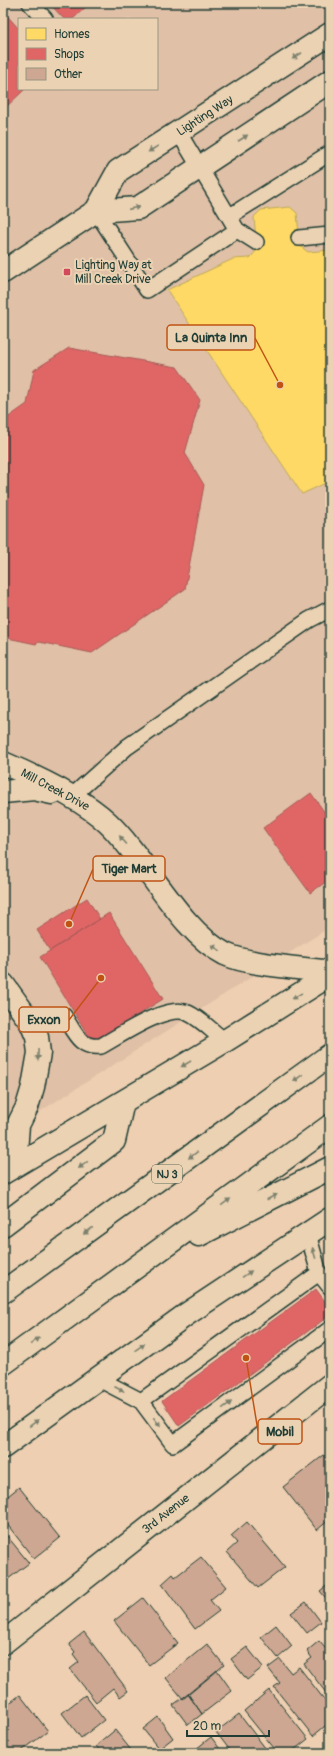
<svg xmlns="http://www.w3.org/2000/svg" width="333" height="1756" font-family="Pangolin,sans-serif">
<rect width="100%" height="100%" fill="#eecfb1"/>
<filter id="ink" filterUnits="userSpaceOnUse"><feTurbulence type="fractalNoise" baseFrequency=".025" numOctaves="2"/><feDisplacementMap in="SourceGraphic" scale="8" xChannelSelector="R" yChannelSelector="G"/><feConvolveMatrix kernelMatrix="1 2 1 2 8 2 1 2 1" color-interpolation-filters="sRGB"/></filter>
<g filter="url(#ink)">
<path fill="#e0c0a6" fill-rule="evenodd" d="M3 3H330V927L3 1135ZM19 19H157V89H19Z"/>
<path fill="#ffd966" stroke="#bcaa57" d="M290 207 297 213 300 246 308 252 330 250V481L302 494 167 290 233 259 250 258 257 250 254 217 261 210Z"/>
<path fill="#e06666" stroke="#a65a57" d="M49 3H90L73 19H64Z
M3 11 19 29V89H25L3 110Z
M69 348 177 367 200 400 185 453 204 485 185 589 92 653 39 642 36 644 3 637V421L27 404 34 370Z
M311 793 330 820V879L310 893 263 828Z
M87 898 100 919 50 951 37 930Z
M109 913 163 999 93 1043 40 957Z
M316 1289 330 1308V1315L179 1426 162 1401Z"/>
<path fill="#cda792" stroke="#1f3d34" d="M324 1455 330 1463V1519L317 1530 283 1487Z
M19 1487 60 1538 34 1559 3 1519V1500Z
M247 1522 285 1567 258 1588 227 1552 237 1543 231 1536Z
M3 1531 29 1563 3 1583Z
M201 1557 226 1587 210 1600 219 1611 195 1629 162 1584 173 1574 175 1577Z
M330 1583V1603L320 1591Z
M143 1598 178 1643 149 1665 114 1621Z
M306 1602 321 1622 307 1633 291 1613Z
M276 1625 292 1646 278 1658 261 1637Z
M84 1632 128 1691 120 1697 113 1688 96 1702 70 1669 79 1662 73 1654 75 1652 69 1644Z
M319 1641 325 1648 329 1645 330 1647V1698L304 1664 312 1658 307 1651Z
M207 1644 224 1665 183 1699 166 1678Z
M247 1647 263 1667 247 1680 231 1659Z
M280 1659 291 1673 299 1667 330 1707V1722L313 1736 274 1687 280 1683 268 1668Z
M217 1670 232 1691 202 1714 188 1694Z
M269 1690 308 1739 290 1753H278L244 1711Z
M188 1694 202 1714 188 1725 173 1705Z
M20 1695 48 1731 19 1753H3V1708Z
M85 1695 104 1720 81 1738 62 1713Z
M239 1714 269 1753H232L216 1732Z
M158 1717 173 1738 159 1749 143 1729Z
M115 1730 131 1750 126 1753H102L96 1746Z
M211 1737 223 1753H191Z"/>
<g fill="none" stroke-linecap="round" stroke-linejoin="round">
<g stroke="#1f3d34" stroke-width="18">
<path id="service" d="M30 3 45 19
M96 211 147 290 237 230 179 133
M230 216 330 153
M237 230 256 242
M299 238 330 235
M71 797 127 747 309 620 330 609
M31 1023 64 1016C74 1031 79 1049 101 1046 120 1036 167 1003 188 1013 201 1019 213 1032 225 1041
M308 1234 319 1273 330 1287
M97 1378 141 1401 173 1444 330 1329
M141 1401 319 1273"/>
</g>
<g stroke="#1f3d34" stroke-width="25">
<path id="minor" d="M96 211 138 208 330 81
M3 272 96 211 118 171 330 34
M3 1643 330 1385"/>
</g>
<g stroke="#1f3d34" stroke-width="25">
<path id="tertiary" d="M3 763C36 777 82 798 108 823 146 859 180 931 225 954 248 965 303 968 330 972
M3 792 34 789 52 793
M3 984 31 1023 37 1037 39 1053 33 1087 27 1107 18 1125 15 1165"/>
</g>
<g stroke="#1f3d34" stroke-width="25">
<path id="primary" d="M3 1173 225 1041 330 975
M3 1447 187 1314 330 1219"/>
</g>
<g stroke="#1f3d34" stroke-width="25">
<path id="motorway" d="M3 1225 114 1141 123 1102
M199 1235 330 1168
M3 1292 330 1055
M3 1364 330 1126"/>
</g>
<use href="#service" stroke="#ebd2b3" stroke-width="15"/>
<use href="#minor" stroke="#ebd2b3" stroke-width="22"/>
<use href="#tertiary" stroke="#ebd2b3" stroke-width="22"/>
<use href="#primary" stroke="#ebd2b3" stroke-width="22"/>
<use href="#motorway" stroke="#ebd2b3" stroke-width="22"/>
</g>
<defs><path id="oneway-solid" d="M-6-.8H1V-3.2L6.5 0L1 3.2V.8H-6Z"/></defs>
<g fill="#7b806d">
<use href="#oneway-solid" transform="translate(297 56) rotate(147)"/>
<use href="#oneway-solid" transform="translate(243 138) rotate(-33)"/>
<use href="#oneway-solid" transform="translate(153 149) rotate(148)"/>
<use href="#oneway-solid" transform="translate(134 208) rotate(-13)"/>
<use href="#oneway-solid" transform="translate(123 840) rotate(-130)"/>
<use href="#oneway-solid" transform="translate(216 948) rotate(-147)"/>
<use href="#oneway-solid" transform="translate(297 996) rotate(148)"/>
<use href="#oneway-solid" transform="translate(38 1055) rotate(91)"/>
<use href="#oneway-solid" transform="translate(186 1064) rotate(149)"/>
<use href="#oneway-solid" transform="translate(298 1078) rotate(144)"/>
<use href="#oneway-solid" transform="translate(193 1155) rotate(144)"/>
<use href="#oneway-solid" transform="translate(83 1165) rotate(143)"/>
<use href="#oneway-solid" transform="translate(272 1197) rotate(-27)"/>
<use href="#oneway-solid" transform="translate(226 1202) rotate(-36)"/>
<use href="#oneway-solid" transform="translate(88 1231) rotate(144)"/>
<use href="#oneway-solid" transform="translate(314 1253) rotate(-107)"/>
<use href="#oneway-solid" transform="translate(247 1274) rotate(-34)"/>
<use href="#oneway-solid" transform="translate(35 1341) rotate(-36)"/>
<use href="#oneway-solid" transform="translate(140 1347) rotate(-35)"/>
<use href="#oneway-solid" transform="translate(119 1389) rotate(28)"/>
<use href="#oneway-solid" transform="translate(227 1405) rotate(-36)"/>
<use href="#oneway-solid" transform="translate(157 1422) rotate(53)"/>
<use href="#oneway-solid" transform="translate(34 1423) rotate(-36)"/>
</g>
</g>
<rect fill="#d1495b" stroke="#ebd2b3" stroke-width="1.5" x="63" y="268" width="8" height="8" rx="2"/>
<g text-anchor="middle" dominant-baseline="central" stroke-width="4" stroke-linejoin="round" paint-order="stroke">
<rect fill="#ebd2b3" stroke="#5c6a5a" stroke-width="1" x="152" y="1165" width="30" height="18" rx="3"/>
<g font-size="11" font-weight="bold" fill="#1f3d34">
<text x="167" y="1174">NJ 3</text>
</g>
<g font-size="12" fill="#1f3d34" stroke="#ebd2b3">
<text transform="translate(205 116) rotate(-33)">Lighting Way</text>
<text transform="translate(55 790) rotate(28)">Mill Creek Drive</text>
<text transform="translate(166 1514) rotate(-38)">3rd Avenue</text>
</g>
<g font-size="12" fill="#1f3d34" stroke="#ebd2b3" text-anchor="start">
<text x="75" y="265">Lighting Way at<tspan x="75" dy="14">Mill Creek Drive</tspan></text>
</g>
</g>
<path fill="none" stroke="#c05314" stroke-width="1.5" d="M280 385L255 338M69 924L93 869M101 978L69 1020M246 1358L258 1431"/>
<g fill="#c05314" stroke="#ebd2b3" stroke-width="1.5">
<circle cx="280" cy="385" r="4"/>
<circle cx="69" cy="924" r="4"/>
<circle cx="101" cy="978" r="4"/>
<circle cx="246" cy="1358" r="4"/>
</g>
<g fill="#ebd2b3" stroke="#c05314" stroke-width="1.5">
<rect x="167" y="325" width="88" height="25" rx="4"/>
<rect x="93" y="856" width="72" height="25" rx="4"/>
<rect x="19" y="1007" width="50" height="25" rx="4"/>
<rect x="258" y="1419" width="44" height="25" rx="4"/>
</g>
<g font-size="13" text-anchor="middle" font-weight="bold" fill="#1f3d34">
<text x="211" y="342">La Quinta Inn</text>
<text x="129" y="873">Tiger Mart</text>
<text x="44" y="1024">Exxon</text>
<text x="280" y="1436">Mobil</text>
</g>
<rect width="333" height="1756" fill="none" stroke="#ebd2b3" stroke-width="16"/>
<rect x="8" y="8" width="317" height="1740" fill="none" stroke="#1f3d34" stroke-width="1.5" filter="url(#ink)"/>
<rect x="18" y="18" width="140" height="72" fill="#ebd2b3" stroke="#999680"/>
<rect x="26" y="28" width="20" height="12" fill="#ffd966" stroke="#999680"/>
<text x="54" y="38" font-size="12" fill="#1f3d34">Homes</text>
<rect x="26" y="48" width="20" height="12" fill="#e06666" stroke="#999680"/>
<text x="54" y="58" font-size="12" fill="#1f3d34">Shops</text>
<rect x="26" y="68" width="20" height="12" fill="#cda792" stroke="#999680"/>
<text x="54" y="78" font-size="12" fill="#1f3d34">Other</text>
<path d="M187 1730v6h82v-6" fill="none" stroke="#1f3d34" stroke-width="2"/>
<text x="193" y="1730" font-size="12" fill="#1f3d34" stroke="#ebd2b3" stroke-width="3" paint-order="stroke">20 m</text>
</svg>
